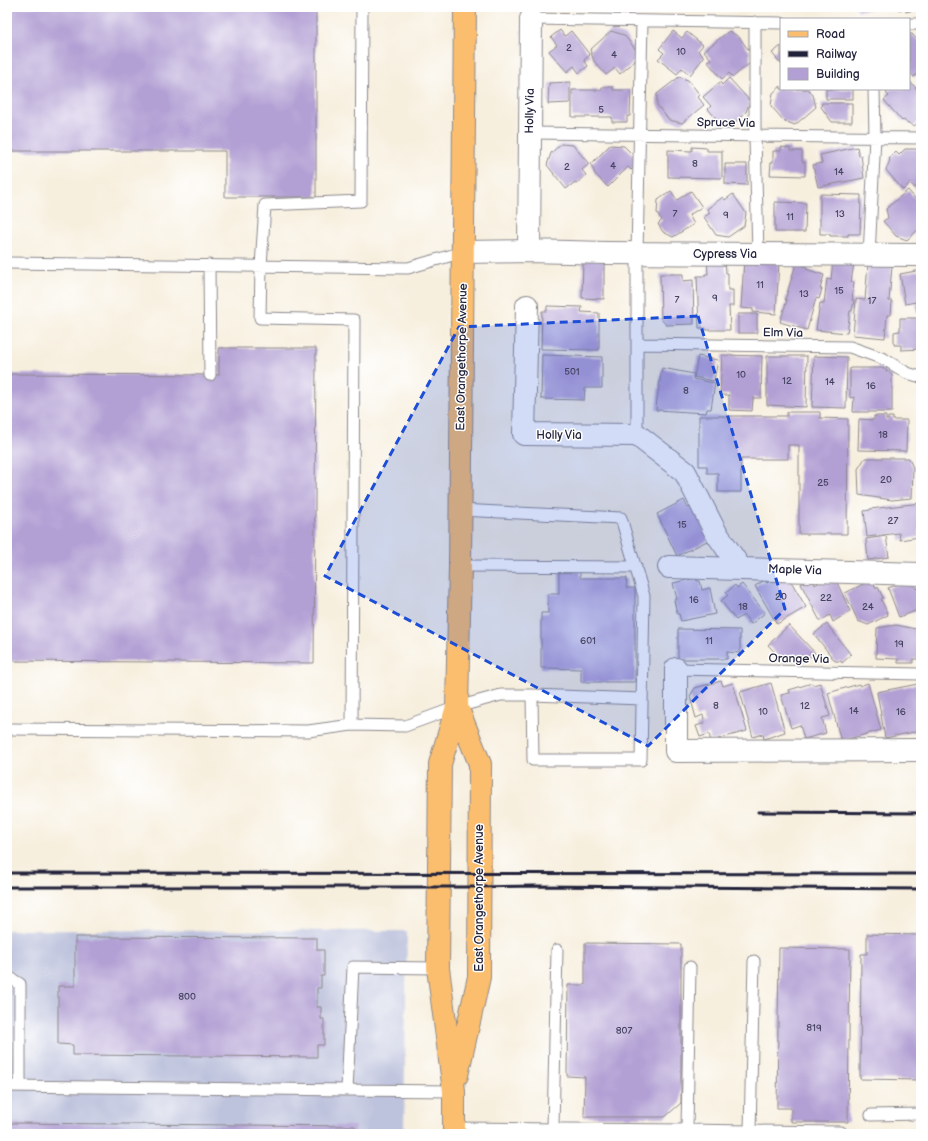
<svg xmlns="http://www.w3.org/2000/svg" width="928" height="1141" font-family="'Balsamiq Sans',sans-serif">
<rect width="100%" height="100%" fill="#fff"/>
<filter id="ink" filterUnits="userSpaceOnUse"><feTurbulence type="fractalNoise" baseFrequency=".025" numOctaves="2"/><feDisplacementMap in="SourceGraphic" scale="8" xChannelSelector="R" yChannelSelector="G"/><feConvolveMatrix kernelMatrix="1 2 1 2 8 2 1 2 1" color-interpolation-filters="sRGB"/></filter>
<filter id="wash" filterUnits="userSpaceOnUse"><feTurbulence type="fractalNoise" baseFrequency=".012" numOctaves="4" result="noise"/><feDisplacementMap in="SourceGraphic" scale="16" xChannelSelector="R" yChannelSelector="G"/><feGaussianBlur stdDeviation="0.9" result="paint"/><feColorMatrix in="noise" values="0 0 0 0 0 0 0 0 0 0 0 0 0 0 0 0 0 1.4 0 .05"/><feComposite in="paint" operator="in"/></filter>
<g filter="url(#wash)">
<rect width="100%" height="100%" fill="#f7efde"/>
<path fill="#bec3dd" d="M7 930 407 931 404 1134H7Z"/>
<g id="blocks">
<path fill="#b2a0d4" d="M7 7H316V197H225V151H7Z
M857 7H876V8L858 11Z
M898 7H921V8L906 12 905 8 899 10Z
M560 30 565 36 571 31 590 55 584 60 588 66 579 73 574 66 567 72 549 51 557 45 551 37Z
M611 31 624 35 636 50 635 61 620 74 615 68 606 75 594 61 590 50Z
M673 31 682 38 687 32 703 45 698 51 704 57 690 75 682 68 677 74 658 59 664 53 659 49Z
M729 31 739 37 750 52V63L733 77 729 73 722 79 707 61 711 59 704 51Z
M909 34H912L921 44V71L914 77 909 71Z
M781 46V64L772 53Z
M679 77 688 80 700 95 698 97 704 105 682 123 669 120 657 105V94Z
M729 78 750 101 746 112 732 125 721 124 708 109 711 106 703 97 720 82 722 85Z
M909 80 921 94V120L914 126 903 120 902 121 884 100 889 96 886 93 891 89H909Z
M570 82V103L548 104 549 83Z
M781 86V89H808L813 95 816 107 795 125 784 121 771 106 773 93Z
M602 87H613V90H631L630 116H627V122H612V117H572V90H602Z
M826 89H853V99H826Z
M822 103H852V122H832L821 107Z
M561 144 573 145 589 164 582 170 586 175 576 184 575 182 566 189 547 165 551 153Z
M610 145 624 146 637 159 636 165 631 170 628 167 608 187 595 174 591 164Z
M692 147 707 148V151H722V178L668 177V150L692 151Z
M781 147 790 148V151H802V162H805V176L770 175 771 162H773V151H781Z
M857 147 859 156 861 155 864 178 818 187 813 165 822 163 820 155Z
M905 149H917L921 154V183L915 188 910 183 903 190 886 170 890 160 889 159 896 152 899 155Z
M725 164H747V185L725 184Z
M908 190 921 205V225L919 227 920 228 907 240 896 236 883 221 888 218 886 209Z
M671 191 677 200 691 191 702 207 689 215 694 224 673 237 663 232 658 224 662 220 657 213 658 200Z
M733 194 746 213 744 226 728 237 716 235 704 217 710 213 707 209 723 197 725 200Z
M820 194 861 195 860 234H848V236H830V234H820Z
M775 202 806 203 805 232H775Z
M707 258H725L726 273H728V290H733V306H729L730 330H706V328H699L697 276H705V274H708Z
M583 259 604 260V299L582 298Z
M744 260 779 262 776 314 753 312V309L741 308Z
M833 260 854 263 851 282H854L852 300H854L852 311H850L847 333 816 330 820 303H824L827 279 831 280Z
M796 264 807 267 806 269 824 275 820 289H822L819 299 816 298 807 330 780 322 787 300H785Z
M868 264 892 266 889 301H892L891 315H887L885 338 853 335 856 299 865 300Z
M921 270V311L917 312 916 302 905 304 900 274Z
M660 274H683V281L693 280 694 324 666 325 661 319Z
M547 306 582 307 581 312 599 313V350L541 349 542 311H547Z
M738 314H757V333H738Z
M900 318H921V349L901 350V345H894V332L900 331Z
M219 348H316L314 663 7 661V374L219 375Z
M542 355 602 357V388H585L584 400 541 399Z
M722 355 762 356 761 398H753L752 411 729 410V395H720Z
M698 356 718 360 714 381 694 377Z
M767 356H807L806 407 767 405Z
M814 356 847 357 846 408 812 407Z
M662 368 694 374 693 379 715 383 711 409H707L706 413 656 410 657 399Z
M850 368H883L892 375V412H853L854 397 850 398Z
M787 412H820V418L848 419 847 534H799V445H788V459H741V492H718V473H707V466H699V416H787Z
M874 416H886V420H888V417H893V420H907L906 451 858 450 859 419 874 420Z
M865 458H909L913 468 912 498 892 500 859 495 858 469Z
M684 500 688 508 693 506 709 540 677 556 657 514Z
M921 503V531H918L919 537 900 540 899 533 867 537 864 511 870 510V509Z
M886 536 889 557 868 560 866 539Z
M559 569 580 570V578H627L626 588H635V682H581V669L541 668V613H548V594H559Z
M696 578 697 581H700L702 590 710 588 715 614 681 621 679 614H677L674 600 677 599 673 583Z
M777 578H789L806 607 777 624 755 586 765 580 767 583Z
M812 578 815 585 825 579 835 578 850 611 833 622 830 615 820 621 801 584Z
M872 580 876 589 878 587 883 598 881 599 888 615 868 625 858 621 845 593Z
M908 581 917 589 921 588V609L899 617 888 588Z
M742 584 765 613 751 624 744 615 736 620 721 601 728 595 726 593 735 585 737 588Z
M827 624 851 655 842 663 841 661H835L814 634Z
M789 625 815 653 805 661 796 660 784 662 768 645Z
M896 625 921 630V659H913V663H898V659L876 658 877 628Z
M678 629 740 630V653L727 652V659H678Z
M721 681 723 686 733 683 747 731 711 741 709 734 700 737 696 726 705 723 703 715 696 718 690 696 695 688Z
M771 683 785 732 764 739 763 734 753 737 740 692Z
M812 683 813 685 820 683 830 716 822 718 826 733 804 739 800 725 791 728 781 695 790 693 789 690Z
M868 683 881 730 841 741 828 693 859 684 860 686Z
M918 684 921 701V723H917L919 731 885 738 877 692Z
M867 934 921 935V1080L860 1079 861 954H867Z
M75 937 317 938V950H324V976H321V988H317V1007H321V1019H324V1045H317V1057L73 1055V1045L58 1044V986H75Z
M585 943 681 944V1103L665 1117H584L585 1077 567 1076 568 985H585Z
M779 948 850 949 848 1122H791V1108H777Z
M7 1123 355 1126V1134H7Z"/>
</g>
</g>
<g filter="url(#ink)">
<use href="#blocks" fill-opacity="0" stroke="#8c888c" stroke-width="1"/>
<g fill="none" stroke-linecap="round" stroke-linejoin="round">
<g stroke="#8c888c" stroke-width="13">
<path id="lane" d="M531 19 781 23
M755 22V136L758 254
M909 24H921
M530 133 921 138
M869 255 875 137 874 89
M7 263 408 268 463 252
M209 265 210 375
M637 344 850 347 884 359 907 373 921 377
M637 435V253L642 21
M460 566 636 567
M676 669 921 674
M532 695 642 699
M352 725 354 320 260 318 261 266 265 205 361 201 362 7
M7 729 308 731 352 725 405 726 457 707 501 695H532L533 760H641L644 596 621 518 460 510
M438 968 353 967 347 1090 454 1091
M7 976 20 984V1086
M7 1086 347 1090
M871 1115 921 1114
M454 1128 687 1130 690 967
M553 1128 557 950
M687 1130 750 1131 754 961
M750 1131 841 1132"/>
</g>
<g stroke="#8c888c" stroke-width="24">
<path id="street" d="M529 251 531 19
M463 252 529 251 607 253 921 255
M527 306 524 434 637 435 685 472 715 531 741 569
M669 567 921 574
M676 669V751L921 750"/>
</g>
<g stroke="#8c888c" stroke-width="24">
<path id="primary" d="M457 707 480 764 479 977 457 1075
M454 1134V1091L438 968 440 764 457 707 460 566 465 7"/>
</g>
<use href="#lane" stroke="#fff" stroke-width="11"/>
<use href="#street" stroke="#fff" stroke-width="22"/>
<use href="#primary" stroke="#fbbe6e" stroke-width="22"/>
<path stroke="#22223b" stroke-width="3" d="M758 812 921 813
M7 873 921 874
M7 887H479L535 886 921 889"/>
</g>
</g>
<path fill="#1d4ed8" fill-opacity="0.2" stroke="#1d4ed8" stroke-width="3" stroke-dasharray="8 5" stroke-linejoin="round" d="M698 316 785 609 648 746 325 576 459 327Z"/>
<g text-anchor="middle" dominant-baseline="central" stroke-width="3" stroke-linejoin="round" paint-order="stroke">
<g font-size="10" fill="#464261">
<text x="569" y="48">2</text>
<text x="681" y="52">10</text>
<text x="614" y="55">4</text>
<text x="601" y="110">5</text>
<text x="695" y="164">8</text>
<text x="613" y="166">4</text>
<text x="567" y="167">2</text>
<text x="839" y="172">14</text>
<text x="675" y="214">7</text>
<text x="840" y="214">13</text>
<text x="726" y="215">9</text>
<text x="790" y="217">11</text>
<text x="760" y="285">11</text>
<text x="839" y="291">15</text>
<text x="804" y="294">13</text>
<text x="715" y="298">9</text>
<text x="677" y="300">7</text>
<text x="872" y="301">17</text>
<text x="572" y="372">501</text>
<text x="741" y="375">10</text>
<text x="787" y="381">12</text>
<text x="830" y="382">14</text>
<text x="871" y="386">16</text>
<text x="686" y="391">8</text>
<text x="883" y="435">18</text>
<text x="886" y="480">20</text>
<text x="823" y="483">25</text>
<text x="893" y="521">27</text>
<text x="682" y="525">15</text>
<text x="781" y="597">20</text>
<text x="826" y="598">22</text>
<text x="694" y="600">16</text>
<text x="743" y="607">18</text>
<text x="868" y="607">24</text>
<text x="588" y="641">601</text>
<text x="709" y="641">11</text>
<text x="899" y="644">19</text>
<text x="716" y="706">8</text>
<text x="805" y="706">12</text>
<text x="854" y="711">14</text>
<text x="763" y="712">10</text>
<text x="901" y="712">16</text>
<text x="187" y="997">800</text>
<text x="814" y="1028">819</text>
<text x="624" y="1031">807</text>
</g>
<g font-size="12" fill="#22223b" stroke="#fff">
<text transform="translate(530 111) rotate(-89)">Holly Via</text>
<text transform="translate(726 123) rotate(1)">Spruce Via</text>
<text x="725" y="254">Cypress Via</text>
<text transform="translate(783 333) rotate(1)">Elm Via</text>
<text transform="translate(462 357) rotate(-89)">East Orangethorpe Avenue</text>
<text x="559" y="435">Holly Via</text>
<text transform="translate(795 570) rotate(2)">Maple Via</text>
<text transform="translate(799 659) rotate(1)">Orange Via</text>
<text transform="translate(479 898) rotate(-90)">East Orangethorpe Avenue</text>
</g>
</g>
<rect width="928" height="1141" fill="none" stroke="#fff" stroke-width="24"/>
<rect x="780" y="18" width="130" height="72" fill="#ffffff" stroke="#a7a7b1"/>
<rect x="788" y="31" width="20" height="6" fill="#fbbe6e" stroke="#a7a7b1"/>
<text x="816" y="38" font-size="12" fill="#22223b">Road</text>
<rect x="788" y="51" width="20" height="6" fill="#22223b" stroke="#a7a7b1"/>
<text x="816" y="58" font-size="12" fill="#22223b">Railway</text>
<rect x="788" y="68" width="20" height="12" fill="#b2a0d4" stroke="#a7a7b1"/>
<text x="816" y="78" font-size="12" fill="#22223b">Building</text>
</svg>
